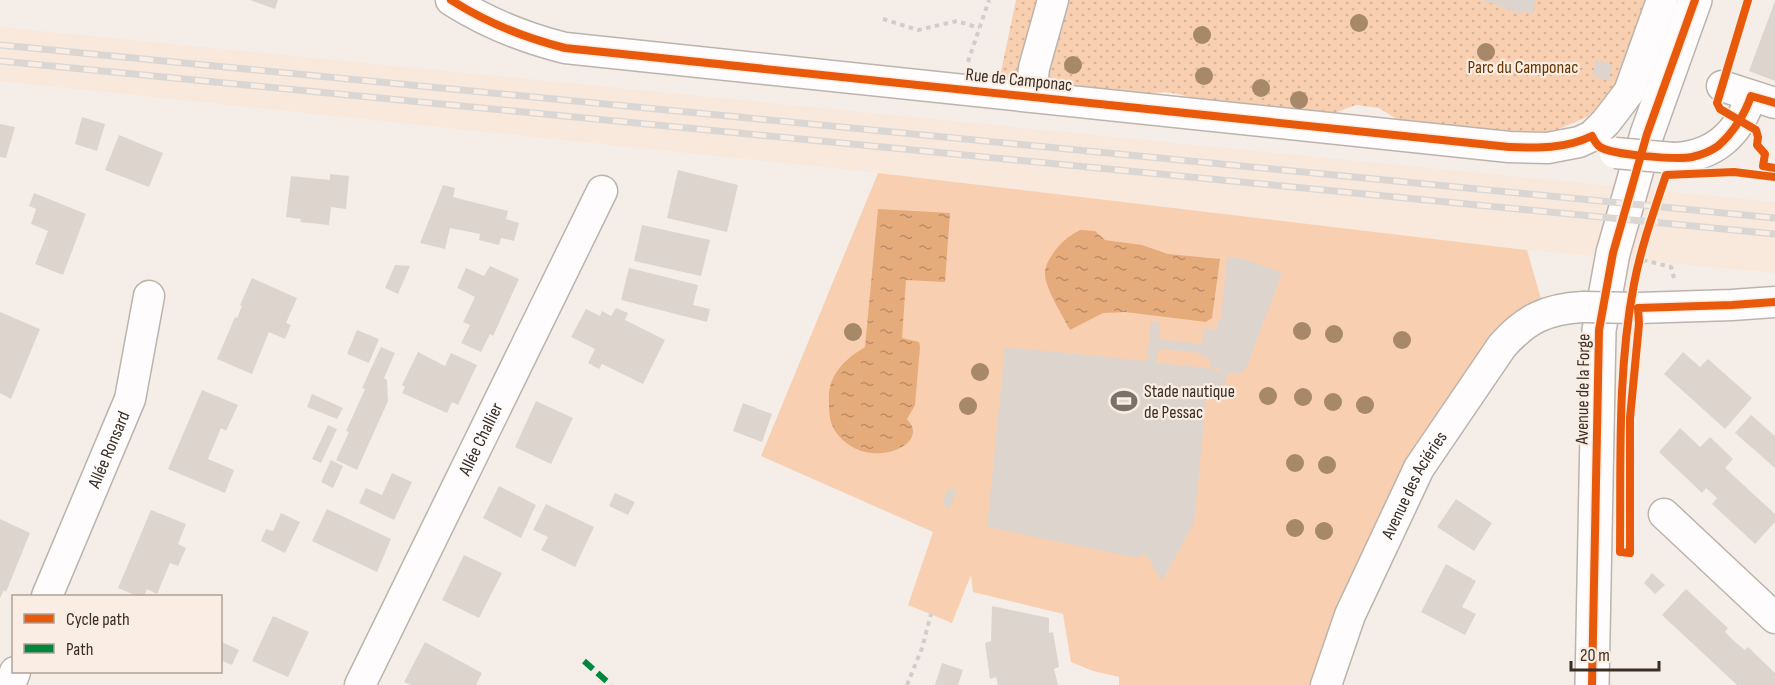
<svg xmlns="http://www.w3.org/2000/svg" width="1775" height="685" font-family="'Sofia Sans Condensed',sans-serif">
<defs>
<pattern id="grass-dots" width="8" height="8" patternUnits="userSpaceOnUse" patternTransform="scale(1.5)"><rect width="8" height="8" fill="#f8d0b1"/><path d="M2 2h.1M6 6h.1" fill="none" stroke="#d6b398" stroke-width="1.8" stroke-linecap="round"/></pattern>
<pattern id="water-ripples" width="26" height="14" patternUnits="userSpaceOnUse" patternTransform="scale(1.5)"><rect width="26" height="14" fill="#e6ab7b"/><path d="M2 4q2-2 4 0t4 0M15 11q2-2 4 0t4 0" fill="none" stroke="#bc8c65"/></pattern>
</defs>
<rect width="100%" height="100%" fill="#f5eee8"/>
<path fill="#f9e8dc" d="M0 27 1775 202V273L1527 250 878 173 0 81Z"/>
<path fill="url(#grass-dots)" d="M1016 0H1647L1635 50 1611 96 1587 117 1554 131 1523 135 1403 123 1379 108 1356 105 1326 116 1198 102C1184 93 1161 89 1146 95L999 81Z"/>
<path fill="#f8d0b1" d="M878 173 1527 250 1545 313 1419 468 1326 685H1119V677L1093 671 1071 662 1063 614 973 592 971 575 952 623 908 605 933 532 761 456Z"/>
<path fill="url(#water-ripples)" d="M878 209 950 213 945 282 906 280 902 338 919 342 920 347 915 405 907 419C910 423 913 426 913 431 913 448 886 455 872 453 857 452 841 442 834 429 829 420 829 411 829 402 827 375 845 359 865 347Z
M1080 230 1095 231 1105 240 1142 245 1168 254 1220 259 1212 318 1206 322 1125 312 1103 313 1070 330C1063 316 1044 287 1045 273 1045 265 1050 258 1054 252 1062 241 1069 236 1080 230Z"/>
<path fill="#ddd4cd" fill-rule="evenodd" d="M250 0H278L275 9Z
M1483 0H1537L1532 14 1522 11 1520 14Z
M1775 1V81L1749 71Z
M1597 60 1613 65 1608 81 1592 75Z
M82 117 105 124 97 151 75 144Z
M0 124 15 127 6 158 0 157Z
M119 135 163 153 149 187 105 170Z
M678 170 738 185 727 232 667 218Z
M330 174 349 176 346 209 331 207 329 225 300 222 301 219 286 217 291 176 330 180Z
M443 185 455 188 453 197 508 211 506 219 519 223 514 241 501 238 499 245 479 240 480 234 450 228 445 249 420 243Z
M34 193 86 214 63 275 35 264 48 231 31 224 36 209 29 206Z
M642 225 710 240 701 276 634 261Z
M1227 257 1245 259 1282 273 1247 366 1243 371 1235 374 1228 373 1220 395 1207 393 1194 523 1162 581 1145 553 1138 558 987 527 1005 347 1147 361 1151 321 1160 323 1159 339 1202 344 1204 328 1217 330 1218 319H1221ZM1158 349 1201 353V357L1211 359 1210 367 1220 368 1219 371 1210 368 1157 363Z
M395 265 410 266 398 294 385 288Z
M490 266 519 279 493 336 490 334 481 352 461 343 470 325 463 322 475 297 457 288 466 268 484 276Z
M629 268 698 285 693 305 710 309 707 322 621 300Z
M252 278 297 298 286 323 291 325 285 339 269 332 252 374 217 359 235 317 237 318 242 306 240 305Z
M616 308 628 313 625 320 665 340 643 384 602 364 599 369 588 363 595 349 571 337 586 309 600 316 602 311 611 316Z
M0 312 40 329 11 399 0 393Z
M357 330 379 339 369 363 347 354Z
M381 347 395 353 384 378 387 380 388 401 357 470 336 460 349 432 346 431 365 389 362 388Z
M418 352 445 366 451 353 477 365 458 405 452 402 447 413 402 393 405 387 402 385Z
M1683 352 1700 367 1708 359 1752 398 1725 429 1664 374Z
M202 390 238 405 226 431 221 428 208 459 234 470 225 493 168 469Z
M312 394 343 408 337 419 307 407Z
M536 401 573 418 551 464 515 447Z
M743 403 772 414 762 442 733 431Z
M1751 415 1775 436V468L1735 433Z
M328 425 337 429 321 463 312 459Z
M1680 428 1700 447 1710 437 1733 459 1725 468 1775 514V522L1755 544 1712 504 1717 498 1706 488 1702 493 1659 452Z
M331 460 343 466 333 488 321 482Z
M392 473 412 482 394 520 359 503 366 488 382 495Z
M499 486 536 505 521 538 483 518Z
M947 490H957L950 508 942 505Z
M615 493 635 502 628 515 609 506Z
M1456 499 1492 523 1474 551 1437 527Z
M546 504 594 527 575 567 541 550 548 537 533 530Z
M327 509 391 539 377 572 312 541Z
M151 510 186 524 178 544 186 548 178 566 170 563 157 594 147 589 144 596H137L118 588Z
M281 513 300 522 285 553 261 541 266 529 273 531Z
M0 519 30 533 6 592 4 590 0 598Z
M464 555 502 573 479 618 442 600Z
M1446 564 1476 581 1462 607 1476 614 1465 635 1421 612Z
M1652 573 1665 585 1655 594 1644 583Z
M1686 589 1728 628 1725 632 1735 642 1745 650 1748 647 1775 673V685H1737L1662 615Z
M992 606 1049 618V633L1053 632 1059 667 1054 669 1058 685H998L996 677 990 679 985 643 991 641Z
M273 616 309 632 288 677 252 661Z
M220 641 239 650 232 665 220 660Z
M425 642 482 673 476 685H411L404 682Z
M942 663 963 670 958 685H935Z"/>
<g fill="none" stroke-linecap="round" stroke-linejoin="round">
<g stroke="#bcb3ac" stroke-width="33">
<g id="minor">
<path d="M451 0C487 23 525 38 565 48L1509 147 1548 148 1579 142 1592 136 1606 122 1629 92 1662 0"/>
<path d="M1722 86 1775 103"/>
<path d="M1031 96 1034 68 1053 0"/>
<path d="M1673 158C1714 157 1739 134 1751 96"/>
<path d="M1638 308 1732 305 1775 302"/>
<path d="M1664 514 1775 618"/>
<path id="s1" d="M47 596 130 399 149 296"/>
<path d="M10 685 15 672"/>
<path id="s2" d="M360 685 602 191"/>
<path id="s3" d="M1326 685 1350 615 1419 468 1502 346C1526 319 1546 309 1583 307"/>
</g>
</g>
<g stroke="#bcb3ac" stroke-width="36">
<path id="major" d="M1592 685 1599 330 1613 253 1647 134 1695 0"/>
</g>
<path stroke="#d1cdcb" stroke-width="4" stroke-dasharray="4.5 4.5" stroke-linecap="butt" d="M883 19 918 30 957 21 979 28
M1730 60 1748 0
M968 62 989 0
M1757 146 1765 154 1763 166 1775 168
M1730 172 1775 177
M1643 260 1671 267 1674 278
M1632 400 1638 336
M1624 552 1630 553V485
M907 685 922 648 931 614"/>
<use href="#minor" stroke="#fefcfc" stroke-width="30"/>
<use href="#major" stroke="#fefcfc" stroke-width="33"/>
<g stroke="#d9d6d4" stroke-width="7">
<path id="rail" d="M0 45 1775 218
M0 61 1775 234"/>
</g>
<use href="#rail" stroke="#faede3" stroke-width="4.5" stroke-dasharray="14" stroke-linecap="butt"/>
<g stroke="#bcb3ac" stroke-width="33" stroke-linecap="butt">
<path id="minor-bridge" d="M1615 153 1673 158
M1583 307 1638 308"/>
</g>
<use href="#minor-bridge" stroke="#fefcfc" stroke-width="30"/>
<path stroke="#00873e" stroke-width="6" stroke-dasharray="12 6" stroke-linecap="butt" d="M584 661 611 685"/>
<g stroke="#faede3" stroke-width="11">
<path id="cycleway" d="M451 0C487 23 525 38 565 48L1509 147C1538 148 1565 149 1592 136 1594 140 1596 144 1600 147 1613 155 1677 160 1692 157 1701 155 1711 151 1718 146 1733 133 1745 114 1751 96L1775 103
M1748 0 1717 103 1720 109 1756 130 1758 137 1757 145 1765 154 1763 166 1775 168
M1775 177 1734 172 1666 175C1654 211 1641 247 1634 284 1617 373 1621 463 1620 552L1630 553V418L1639 324 1638 308 1732 305 1775 302
M1592 685 1599 330 1613 253 1647 134 1695 0"/>
</g>
<use href="#cycleway" stroke="#e8590c" stroke-width="8"/>
</g>
<g fill="#a78868">
<circle cx="1359" cy="23" r="9"/>
<circle cx="1202" cy="35" r="9"/>
<circle cx="1486" cy="52" r="9"/>
<circle cx="1073" cy="65" r="9"/>
<circle cx="1204" cy="76" r="9"/>
<circle cx="1261" cy="88" r="9"/>
<circle cx="1299" cy="100" r="9"/>
<circle cx="1302" cy="331" r="9"/>
<circle cx="853" cy="332" r="9"/>
<circle cx="1334" cy="334" r="9"/>
<circle cx="1402" cy="340" r="9"/>
<circle cx="980" cy="372" r="9"/>
<circle cx="1268" cy="396" r="9"/>
<circle cx="1303" cy="397" r="9"/>
<circle cx="1333" cy="402" r="9"/>
<circle cx="1365" cy="405" r="9"/>
<circle cx="968" cy="406" r="9"/>
<circle cx="1295" cy="463" r="9"/>
<circle cx="1327" cy="465" r="9"/>
<circle cx="1295" cy="528" r="9"/>
<circle cx="1324" cy="531" r="9"/>
</g>
<defs>
<g id="stadium-bare" transform="scale(2.07)"><path d="M0-5a6.5 5 0 1 0 0 10a6.5 5 0 1 0 0-10ZM-3.5-1.8h7v3.6h-7Z" fill="#7c7169" stroke="#faede3" stroke-width="2.5" paint-order="stroke"/></g>
</defs>
<g fill-rule="evenodd">
<use href="#stadium-bare" x="1124" y="401"/>
</g>
<g text-anchor="middle" dominant-baseline="central" stroke-width="4.5" stroke-linejoin="round" paint-order="stroke">
<g font-size="18" fill="#683400" stroke="#faede3">
<text x="1523" y="67">Parc du Camponac</text>
</g>
<g font-size="18" fill="#3b2e25" stroke="#faede3">
<text transform="translate(1019 80) rotate(6)">Rue de Camponac</text>
<text transform="translate(1583 389) rotate(-89)">Avenue de la Forge</text>
<text stroke="none"><textPath href="#s2" startOffset="274">Allée Challier</textPath></text>
<text stroke="none"><textPath href="#s1" startOffset="159">Allée Ronsard</textPath></text>
<text stroke="none"><textPath href="#s3" startOffset="219">Avenue des Aciéries</textPath></text>
</g>
<g font-size="18" fill="#3b2e25" stroke="#faede3" text-anchor="start">
<text x="1144" y="391">Stade nautique<tspan x="1144" dy="21">de Pessac</tspan></text>
</g>
</g>
<rect x="12" y="595" width="210" height="78" fill="#faede3" stroke="#aea197" stroke-width="1.5"/>
<rect x="24" y="614" width="30" height="9" fill="#e8590c" stroke="#aea197" stroke-width="1.5"/>
<text x="66" y="625" font-size="18" fill="#3b2e25">Cycle path</text>
<rect x="24" y="644" width="30" height="9" fill="#00873e" stroke="#aea197" stroke-width="1.5"/>
<text x="66" y="655" font-size="18" fill="#3b2e25">Path</text>
<path d="M1571 661v9h88v-9" fill="none" stroke="#3b2e25" stroke-width="3"/>
<text x="1580" y="661" font-size="18" fill="#3b2e25" stroke="#faede3" stroke-width="4.5" paint-order="stroke">20 m</text>
</svg>
